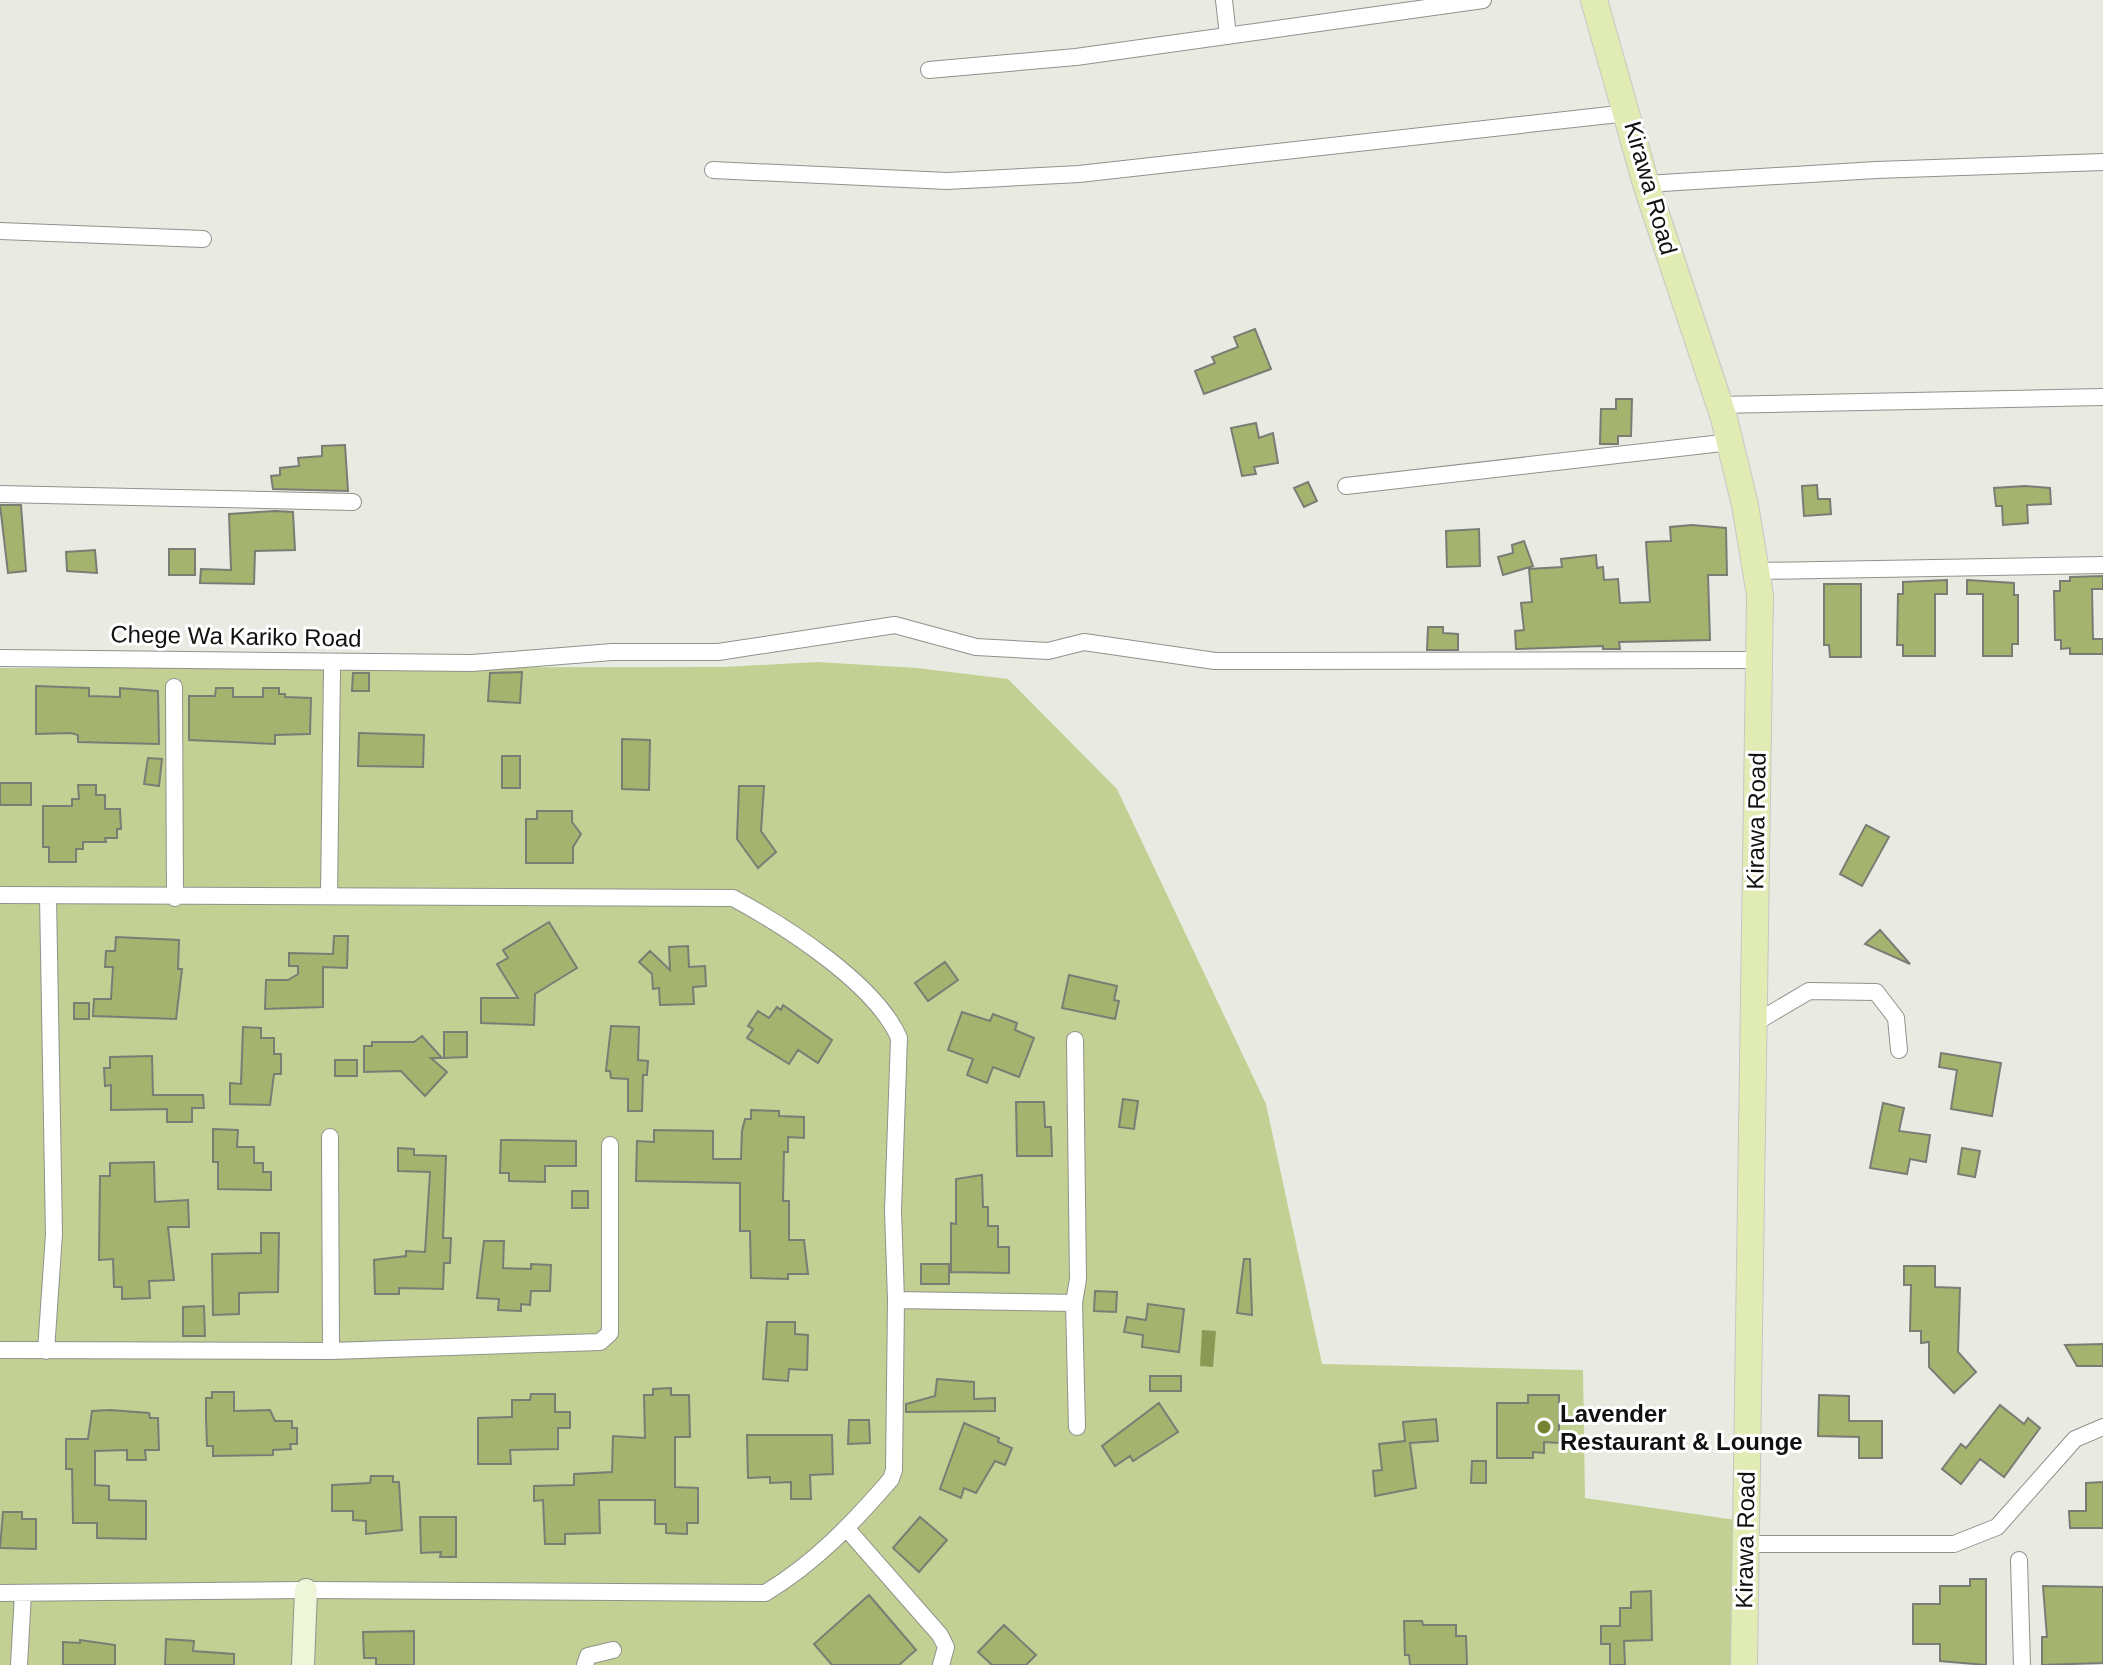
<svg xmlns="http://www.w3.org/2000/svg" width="2103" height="1665" font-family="Helvetica,sans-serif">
<rect width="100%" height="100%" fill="#e9ebe3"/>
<path fill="#c2d094" d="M817 662 917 668 1008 679 1117 789 1266 1104 1322 1364 1583 1370 1585 1498 1736 1520 1733 1665H0V668L723 667Z"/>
<path fill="#8a9953" d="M1202 1330 1216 1331 1213 1367 1200 1366Z"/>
<path fill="#a4b36d" stroke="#7b7d75" stroke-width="2" d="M1255 329 1271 369 1204 394 1195 371 1215 363 1212 357 1238 347 1234 337Z
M1616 399H1632L1631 436H1618V444H1600L1601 409H1616Z
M1256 423 1259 438 1273 433 1278 463 1254 467 1256 474 1242 476 1231 428Z
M345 445 348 491 273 489 271 476 280 475V468L299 466 298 458 322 456V446Z
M1308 482 1317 501 1304 507 1294 488Z
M1817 485 1818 499H1830L1831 514 1804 516 1802 486Z
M2025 486 2050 488 2051 504 2027 505 2028 523 2003 525 2002 506H1996L1994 488Z
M0 505H21L26 571 8 573Z
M275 511 293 512 295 550 255 551 254 584 200 583 201 569 231 570 229 514Z
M1692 525 1726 528 1727 575H1708L1710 640 1619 642 1620 649H1603V646L1516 649 1515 631 1524 630 1521 603 1532 602 1529 569 1562 567 1561 559 1596 555 1597 568 1603 567 1604 580 1618 579 1620 603 1650 602 1646 542 1671 541 1670 527Z
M1479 529 1480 566 1447 567 1446 531Z
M1524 541 1533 566 1503 575 1498 557 1513 553 1512 545Z
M169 549H195V575H169Z
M95 550 97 573 67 571 66 552Z
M2103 576V589H2092L2093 639H2103V654H2070V648L2061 649V640H2055L2054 591H2060V581H2070V577Z
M1947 580V594H1935V656H1903V645H1897L1898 594H1903V582Z
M1967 580 2014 583V595H2018V644H2012V656H1983V594H1967Z
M1824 584H1861V657H1830L1829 645H1824Z
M1428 627H1443V633L1458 634V650H1427Z
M522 672 520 703 488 701 490 673Z
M353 673H369V691H352Z
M36 686 89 688V696L120 697V688L158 691 159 744 78 742V735L71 733 36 734Z
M216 688H233V697H263V688H279V694H285V697L311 698 310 734 275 735V744L189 740V696H215Z
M359 733 424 735 423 767 358 766Z
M622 739 650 740 649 790 622 789Z
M502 756H520V788H502Z
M148 758 162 759 159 786 144 784Z
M0 783H31V805H0Z
M78 785H96V795H105V809H120L121 829H117V838H105L106 842H83V849H76V862H49V847H43V806H72V799H79Z
M739 786H764L761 831 776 852 758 868 737 839Z
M537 811H572V822L581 834 573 847V863H526V819H537Z
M1866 825 1889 837 1862 886 1840 874Z
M549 922 577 968 535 994 534 1025 481 1023V998H518L497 964 508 958 503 950Z
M1880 930 1910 964 1865 944Z
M334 936H348L347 968 323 967V1007L265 1009 266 980H288L298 974V966H289V953L333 954Z
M116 937 179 940 178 969H182L176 1019 93 1016 94 999H111L113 967H105L106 951H115Z
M688 946 689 967 705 966 706 986 693 987 694 1004 660 1005 659 988 653 989 652 974 639 962 650 951 670 970 669 947Z
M945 962 958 980 928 1001 915 983Z
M1069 975 1117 986 1114 1000 1119 1001 1115 1019 1062 1008Z
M74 1003H89V1019H74Z
M783 1005 832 1040 818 1063 798 1050 789 1064 747 1038 753 1029 748 1026 758 1011 769 1018 777 1007 781 1010Z
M962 1012 990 1021 993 1014 1017 1023 1015 1030 1034 1038 1019 1077 993 1067 987 1083 967 1075 973 1059 948 1050Z
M611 1026 639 1027 638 1060 648 1061 647 1075H643L642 1111H628V1079L611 1078 610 1071H606Z
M243 1027 261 1028V1038H274V1054H281V1074H274L270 1105 230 1104V1083L241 1084Z
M444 1032H467V1057L444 1058Z
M422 1036 442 1058H431L447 1072 425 1096 401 1071 364 1072V1046H372V1042H414Z
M1941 1053 2001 1063 1992 1116 1951 1109 1957 1070 1939 1067Z
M152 1056 153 1095H203L204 1108H192V1122H167V1109L111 1110V1085L105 1086 104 1068H110V1057Z
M335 1060H357V1076H335Z
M1123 1099 1138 1101 1134 1129 1119 1127Z
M1016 1102H1044L1045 1127H1051L1052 1156H1017Z
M1883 1103 1904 1108 1899 1131 1930 1135 1926 1162 1910 1159 1907 1174 1870 1168Z
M751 1110 779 1111V1116L804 1117V1138L788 1137V1152H784L783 1201H789V1240H804L808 1274H788V1279L751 1278 750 1231H740V1183L636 1181 637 1141 654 1142V1130L713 1131V1159H741L742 1131 745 1119H751Z
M213 1129 238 1130 237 1147H254V1163H263V1172H271V1190L218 1189V1162H213Z
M501 1140 576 1141V1166H545V1182L509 1181V1173H500Z
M398 1148 414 1149V1155L446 1156 443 1238H451L450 1263H444L443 1289 399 1288V1294H375L374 1260 406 1256V1251L425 1252 430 1172 398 1171Z
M1962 1148 1980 1151 1975 1177 1958 1174Z
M154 1162 155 1202 188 1200 189 1227H168L174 1280 149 1281 150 1298 122 1299V1287H114L113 1259 99 1260 100 1176H110V1163Z
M982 1175 983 1207H988V1226H998V1247H1009V1273L951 1272V1223L956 1224V1179Z
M572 1191H588V1208H572Z
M261 1233H279L278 1292 239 1293V1314L213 1315 212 1254 261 1253Z
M484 1241H504L503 1268 531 1269V1264L551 1265 550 1291H531L530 1305 521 1304V1311L498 1310 499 1299 477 1298Z
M1244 1259H1250L1252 1315 1237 1313Z
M921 1264H949V1284H921Z
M1904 1266H1935V1287L1960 1288 1958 1352 1976 1372 1954 1393 1929 1367V1342L1921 1343V1331H1910L1911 1285H1904Z
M1095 1291 1117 1292 1116 1312 1094 1311Z
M1148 1304 1184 1309 1179 1352 1142 1347 1143 1335 1124 1332 1127 1317 1146 1320Z
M204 1306 205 1336H183V1307Z
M767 1322H795V1334L808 1335 807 1370 789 1369 788 1381 763 1379Z
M2103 1344V1366H2077L2065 1345Z
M1150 1376H1181V1391H1150Z
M937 1379 974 1382V1399L995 1398V1411L906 1412V1404L935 1396Z
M671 1388V1395H689L690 1437H675V1487L698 1488V1523H687V1534L666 1533V1524H655V1500H599L600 1533 565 1534V1544H545L543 1500 534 1501V1486L574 1485V1474L612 1472 613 1436 645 1438 644 1395H653V1389Z
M212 1392H234V1411L270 1410 275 1421H292V1428H297V1444H290L291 1449 273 1450V1455L213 1456V1446H207L206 1419V1398H212Z
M531 1394H555V1412H570V1428H558V1449L510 1450 511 1464H478V1418L512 1417V1400H530Z
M1528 1395H1559V1443L1544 1442V1453L1533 1452V1458H1497V1403H1528Z
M1819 1395 1849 1396V1421H1882V1458H1859V1437L1818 1436Z
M1159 1403 1178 1432 1133 1461 1130 1456 1115 1466 1102 1446Z
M2000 1405 2024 1424 2028 1418 2040 1428 2004 1477 1980 1459 1961 1484 1942 1469 1961 1444 1966 1448Z
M110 1410 149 1413 150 1418H158L159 1450H145L146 1460H127V1450L95 1451V1485L109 1486V1500L146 1501V1539L97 1538V1523H73L72 1469H66V1439H88L92 1411Z
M1436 1419 1438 1441 1410 1443 1416 1488 1375 1496 1373 1471 1382 1470 1379 1444 1405 1441 1403 1422Z
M849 1420H869L870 1443 848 1444Z
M964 1423 999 1438 998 1442 1012 1448 1005 1465 995 1461 976 1493 964 1488 961 1498 940 1489Z
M747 1435H832L833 1474 810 1475 811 1499H791V1482L770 1483V1477L748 1478Z
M1472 1461H1486V1483H1471Z
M371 1476H393V1482H399L402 1530 366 1534V1521L353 1520V1511H332V1485L370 1483Z
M2103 1482V1528H2070L2069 1511H2086V1483Z
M3 1512H22V1519H36V1549L0 1548Z
M420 1517H456V1557H440L441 1552 421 1553Z
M920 1517 947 1540 919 1572 893 1548Z
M1970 1579H1986V1665L1940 1661V1644H1913V1604H1940V1586H1970Z
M2043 1586 2103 1587V1663L2042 1665V1637H2047Z
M1651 1591 1652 1640 1624 1641 1625 1665H1610V1644H1601V1626H1620V1608H1631V1592Z
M869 1595 916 1650 899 1665H832L814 1644Z
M1404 1621H1422L1423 1625H1456V1636H1466L1467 1665H1410L1409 1655H1405Z
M1004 1625 1036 1655 1026 1665H992L978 1652Z
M414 1631V1665H376V1658H364L363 1632Z
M166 1639 194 1641 193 1651 234 1654V1665H165Z
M80 1640 115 1645V1665H63V1642L80 1643Z"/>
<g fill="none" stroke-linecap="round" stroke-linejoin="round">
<g stroke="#90928b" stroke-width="18">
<path id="street" d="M1224 0 1228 36
M929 70 1076 57 1483 0
M713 170 947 181 1079 174 1628 113
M1646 184 1876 170 2103 162
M0 231 203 239
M1718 405 2103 397
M1346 486 1731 442
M0 494 353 502
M1757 571 2103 565
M0 658 472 663 612 652H718L895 625 976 647 1048 651 1084 642 1215 661 1759 660
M174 687 175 898
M0 895 733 898C785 926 876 984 899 1038L893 1210 896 1300 894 1470 891 1479C854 1522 814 1564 765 1593L306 1590 0 1593
M329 896 332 671
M1753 1024 1809 991 1876 992 1896 1018 1899 1050
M330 1137 331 1351
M896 1300 1074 1303 1078 1279 1075 1040
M1074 1303 1077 1427
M0 1350 331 1351 600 1342 610 1333V1145
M46 1351 54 1234 48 896
M847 1529 940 1635 946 1647 941 1665
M1745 1544H1954L1997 1527 2075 1439 2103 1427
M2019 1560 2022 1665
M19 1665 23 1593
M585 1665 588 1656 613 1650"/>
</g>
<g stroke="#90928b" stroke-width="24">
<path id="secondary" d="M303 1665 306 1590"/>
</g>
<g stroke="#c6c6c5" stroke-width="28">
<path id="primary" d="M1594 0 1646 184 1724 418 1745 505 1760 595 1744 1665"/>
</g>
<use href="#street" stroke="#fff" stroke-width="16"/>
<use href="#secondary" stroke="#eff5d9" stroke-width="22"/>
<use href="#primary" stroke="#e0ecb3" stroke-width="26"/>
</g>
<circle fill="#748331" stroke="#fff" stroke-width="3" cx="1544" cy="1427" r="8"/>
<g text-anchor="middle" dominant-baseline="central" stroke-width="6" stroke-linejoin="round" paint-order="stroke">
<g font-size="24" fill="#11120f" stroke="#fff">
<text transform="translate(1651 188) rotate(74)">Kirawa Road</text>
<text transform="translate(236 636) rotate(1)">Chege Wa Kariko Road</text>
<text transform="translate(1756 821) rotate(-89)">Kirawa Road</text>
<text transform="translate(1745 1540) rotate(-89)">Kirawa Road</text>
</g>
<g font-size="24" font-weight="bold" fill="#11120f" stroke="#fff" text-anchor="start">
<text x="1560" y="1413">Lavender<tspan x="1560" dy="28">Restaurant &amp; Lounge</tspan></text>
</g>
</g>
</svg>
